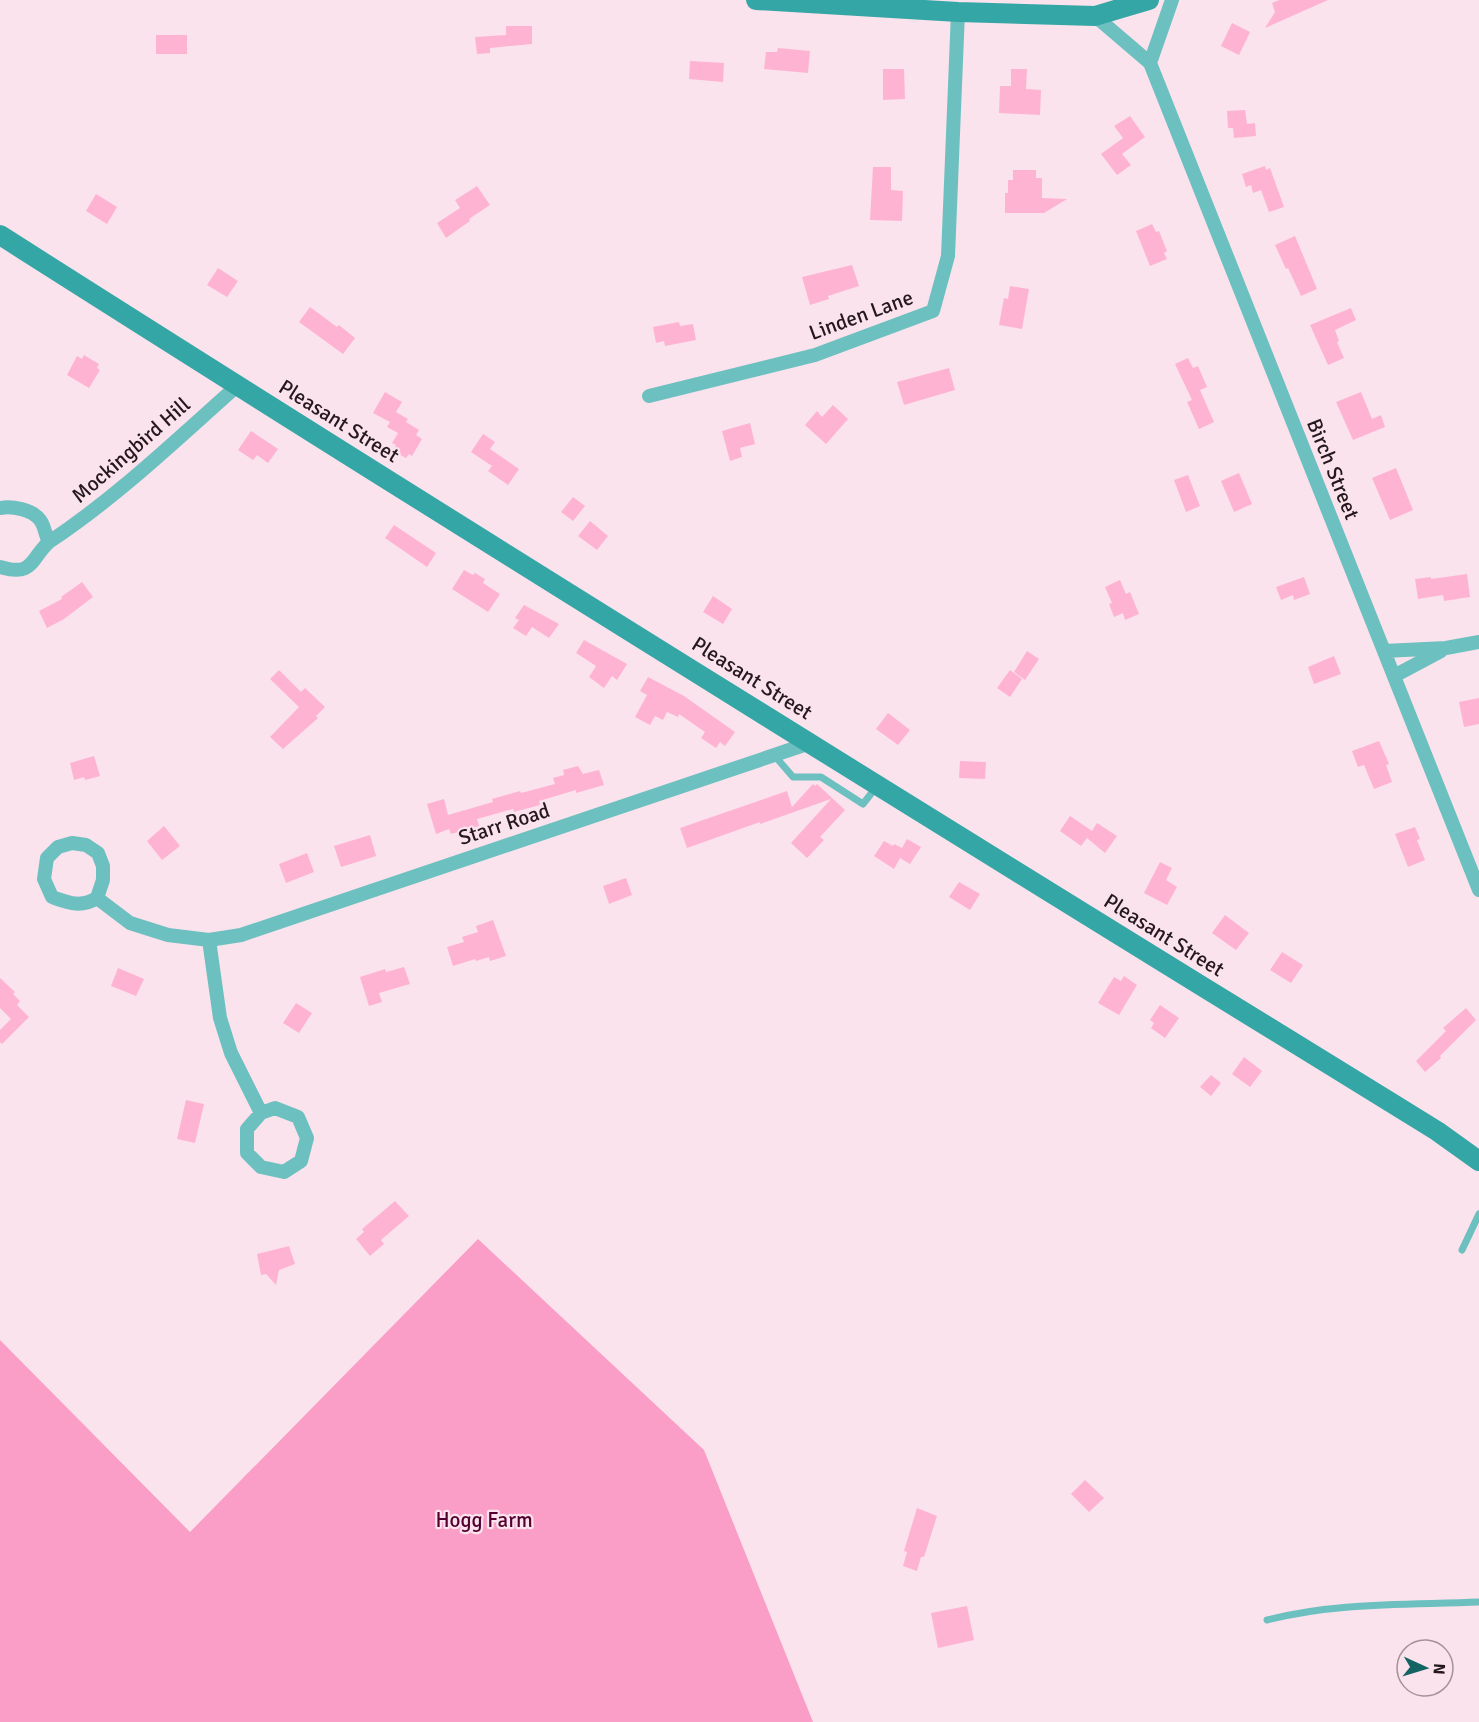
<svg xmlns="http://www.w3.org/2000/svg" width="1479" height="1722" font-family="Signika,sans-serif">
<rect width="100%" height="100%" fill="#fae3ec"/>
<path fill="#fa9ec7" d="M478 1239 704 1450 813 1722H0V1340L190 1532Z"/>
<path fill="#ffb3d3" d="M1279 0H1328L1265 28 1275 12 1272 3Z
M1232 23 1250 32 1239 55 1221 46Z
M506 26H532V44L490 48V53L477 54 475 37 506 35Z
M156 35H187V54H156Z
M778 48 810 51 808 73 764 69 766 52H777Z
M690 61 724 63 723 82 689 79Z
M883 69H904L905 99 883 100Z
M1011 69H1027L1026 89 1041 90 1040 115 999 113 1000 86H1011Z
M1245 110 1247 124 1255 123 1256 136 1234 138 1233 128H1228L1227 111Z
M1130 116 1145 137 1122 154 1131 165 1117 175 1101 154 1123 138 1114 126Z
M1265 166 1266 170 1270 168 1284 207 1269 212 1261 190 1253 193 1251 185 1246 187 1242 174Z
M873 167H891V190L903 191 902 221 870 220Z
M1013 170H1036V178H1042V198L1067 199 1044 213H1005V193H1008V180H1013Z
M477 186 490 205 469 219 470 221 446 238 437 223 460 208 455 200Z
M96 194 117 207 107 224 86 211Z
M1152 224 1156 232 1159 231 1167 251 1164 253 1167 259 1150 266 1136 231Z
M1295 236 1317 289 1301 296 1288 268 1286 269 1275 245Z
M852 265 859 286 828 296 829 299 810 305 802 277Z
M218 268 238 281 227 297 207 285Z
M1010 286 1029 289 1022 329 999 325 1004 298 1008 299Z
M310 307 337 327 339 325 355 338 343 354 299 322Z
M1351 308 1356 320 1335 330 1339 341 1337 342 1344 358 1328 365 1310 325Z
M679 322 680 326 693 324 696 340 665 346 664 341 656 343 653 327Z
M84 355 99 364 97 368 100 370 89 388 67 375 77 356 82 359Z
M1188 358 1193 368 1198 366 1207 387 1200 390 1214 422 1199 429 1187 402 1192 400 1175 364Z
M949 368 955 390 904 405 897 382Z
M385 392 402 402 396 412 408 419 406 422 419 430 416 435 422 439 412 456 409 454 406 458 393 451 396 445 392 443 398 433 387 427 390 422 373 413Z
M1361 392 1372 419 1381 415 1385 427 1353 440 1336 402Z
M833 405 848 419 826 444 805 425 817 411 822 417Z
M750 423 755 444 740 448 742 457 730 461 722 431Z
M251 431 278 449 268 463 257 455 253 460 238 450Z
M483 434 495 442 490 449 519 469 508 485 488 471 492 466 471 452Z
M1396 468 1413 510 1390 520 1372 478Z
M1239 473 1252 504 1234 512 1221 481Z
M1188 475 1200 506 1186 512 1174 480Z
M573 497 585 506 573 521 561 512Z
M590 521 608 536 597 550 578 536Z
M394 525 436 553 427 567 385 538Z
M464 570 473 575 475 573 485 579 483 583 500 594 488 612 452 589Z
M1467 574 1470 597 1444 601 1443 595 1418 599 1415 579 1431 577V579Z
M1304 577 1310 594 1294 600 1293 595 1281 600 1276 587Z
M1120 580 1126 594 1130 592 1139 614 1125 620 1123 613 1114 617 1109 604 1112 603 1105 587Z
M82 582 93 597 64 619 47 628 39 611 62 599 61 597Z
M713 596 732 609 723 624 703 612Z
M524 605 559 624 549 638 532 627 526 636 513 628 519 620 515 618Z
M584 640 627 664 617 680 612 676 604 688 589 677 596 666 576 653Z
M1027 651 1039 659 1025 680 1014 672Z
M1334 656 1341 674 1314 684 1308 667Z
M279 670 301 692 305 688 325 707 316 716 318 718 283 749 270 737 299 707 270 679Z
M1010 670 1022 679 1010 697 997 688Z
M648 677 684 696 735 732 725 746 720 742 716 748 701 738 705 732 679 714 678 717 667 712 663 720 655 716 650 725 635 717 647 695 640 691Z
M1479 698V724L1464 727 1459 702Z
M888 713 910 730 898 745 876 729Z
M1379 741 1389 764 1386 765 1392 782 1374 789 1364 765 1358 767 1352 751Z
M94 756 100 776 85 780 84 777 74 780 70 763Z
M960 761 986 762 985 779 959 778Z
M578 766 583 774 599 770 604 785 576 793V790L539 801 540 805 514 812 513 809 477 819 479 826 451 834 449 829 436 834 427 804 444 799 448 815 493 802 492 799 520 791 521 793 555 784 553 778 564 775 563 770Z
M813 784 815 786 817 784 845 810 820 837 824 840 807 858 791 843 831 799 760 824V822L687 848 680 828 787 791 792 807Z
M1070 816 1092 831 1097 823 1117 836 1105 853 1087 838 1081 846 1060 831Z
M164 826 180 846 162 860 147 841Z
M1415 827 1420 839 1417 840 1425 860 1408 867 1395 834Z
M370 835 376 856 341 867 334 846Z
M907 839 921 847 910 864 900 858 894 869 874 856 884 841 893 846 894 844 902 848Z
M307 853 314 872 286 883 279 864Z
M1160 862 1172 868 1166 880 1177 887 1167 905 1144 893Z
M626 878 632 895 609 904 603 886Z
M959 882 980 894 970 910 949 897Z
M1225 915 1249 933 1236 950 1212 933Z
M493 920 506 956 490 961 489 957 476 961 475 959 453 966 447 947 464 942 462 937 478 932 476 926Z
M1282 952 1303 965 1291 983 1270 970Z
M404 967 410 984 379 993 382 1002 369 1006 360 977 385 969 386 972Z
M118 968 144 979 136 996 111 986Z
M1124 976 1137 985 1119 1015 1098 1003 1114 977 1121 981Z
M0 978 15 992 13 994 20 1001 17 1005 29 1017 2 1044 0 1042V1030L11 1019 0 1008Z
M296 1003 312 1013 299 1033 283 1023Z
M1160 1005 1179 1018 1165 1038 1151 1028 1154 1023 1150 1020Z
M1466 1008 1476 1020 1440 1056 1441 1058 1425 1072 1416 1061 1446 1031 1443 1028Z
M1244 1057 1262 1071 1250 1087 1232 1074Z
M1211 1075 1221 1083 1211 1096 1200 1087Z
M186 1100 204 1104 195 1143 177 1139Z
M395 1201 409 1216 381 1240 384 1244 370 1256 356 1239 364 1232 362 1229Z
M289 1246 295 1264 279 1270 276 1285 266 1274 261 1275 257 1254Z
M1085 1480 1104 1498 1089 1512 1071 1494Z
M917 1508 937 1516 924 1557H921L917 1571 903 1566 907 1552 904 1551Z
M967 1606 974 1640 938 1648 931 1613Z"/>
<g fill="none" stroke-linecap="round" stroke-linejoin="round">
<path stroke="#6dc0c0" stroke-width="7" d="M774 755 793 777H821L863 804 877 786
M1462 1250 1479 1214
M1267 1620C1337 1602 1407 1605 1479 1602"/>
<path stroke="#6dc0c0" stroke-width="14" d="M1172 0 1150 63 1479 890
M1095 16 1150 63
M649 396 815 355 933 311 948 256 958 12
M0 508C12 506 32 509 40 520 45 526 45 535 49 542 30 559 34 577 0 567
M49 542C117 497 176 440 237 386
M1384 651 1446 648 1479 642
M1394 676 1441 651
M97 898C81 908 69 903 52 897L44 879 47 858 58 847 72 843 86 845 98 853 103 866V880L97 898 130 923 168 935 209 940 220 1018 231 1053 261 1113 275 1108 298 1117 307 1138 301 1161 284 1172 261 1167 247 1153V1129L261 1113
M209 940 241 935 810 743"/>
<path stroke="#35a6a6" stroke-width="20" d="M756 0 958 12 1095 16 1149 0
M0 235C476 538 956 835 1437 1131L1479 1161"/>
</g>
<g text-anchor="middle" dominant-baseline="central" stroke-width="4.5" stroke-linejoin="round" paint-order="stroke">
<g font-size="21" fill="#25181d" stroke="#fae3ec">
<text transform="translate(861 315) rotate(-20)">Linden Lane</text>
<text transform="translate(339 421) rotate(32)">Pleasant Street</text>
<text transform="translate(131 450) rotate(-41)">Mockingbird Hill</text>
<text transform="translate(1333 469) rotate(68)">Birch Street</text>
<text transform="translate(752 678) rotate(32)">Pleasant Street</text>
<text transform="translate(504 824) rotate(-18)">Starr Road</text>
<text transform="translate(1164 935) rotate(32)">Pleasant Street</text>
</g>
<g font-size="21" fill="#530031" stroke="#fae3ec">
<text x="484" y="1520">Hogg Farm</text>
</g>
</g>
<g transform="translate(1425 1668) rotate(94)"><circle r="28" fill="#fae3ec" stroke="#a59299" stroke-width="1.5"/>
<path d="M0-4.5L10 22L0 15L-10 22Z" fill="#156464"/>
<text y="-9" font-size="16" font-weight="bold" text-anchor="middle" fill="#25181d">N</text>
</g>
</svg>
